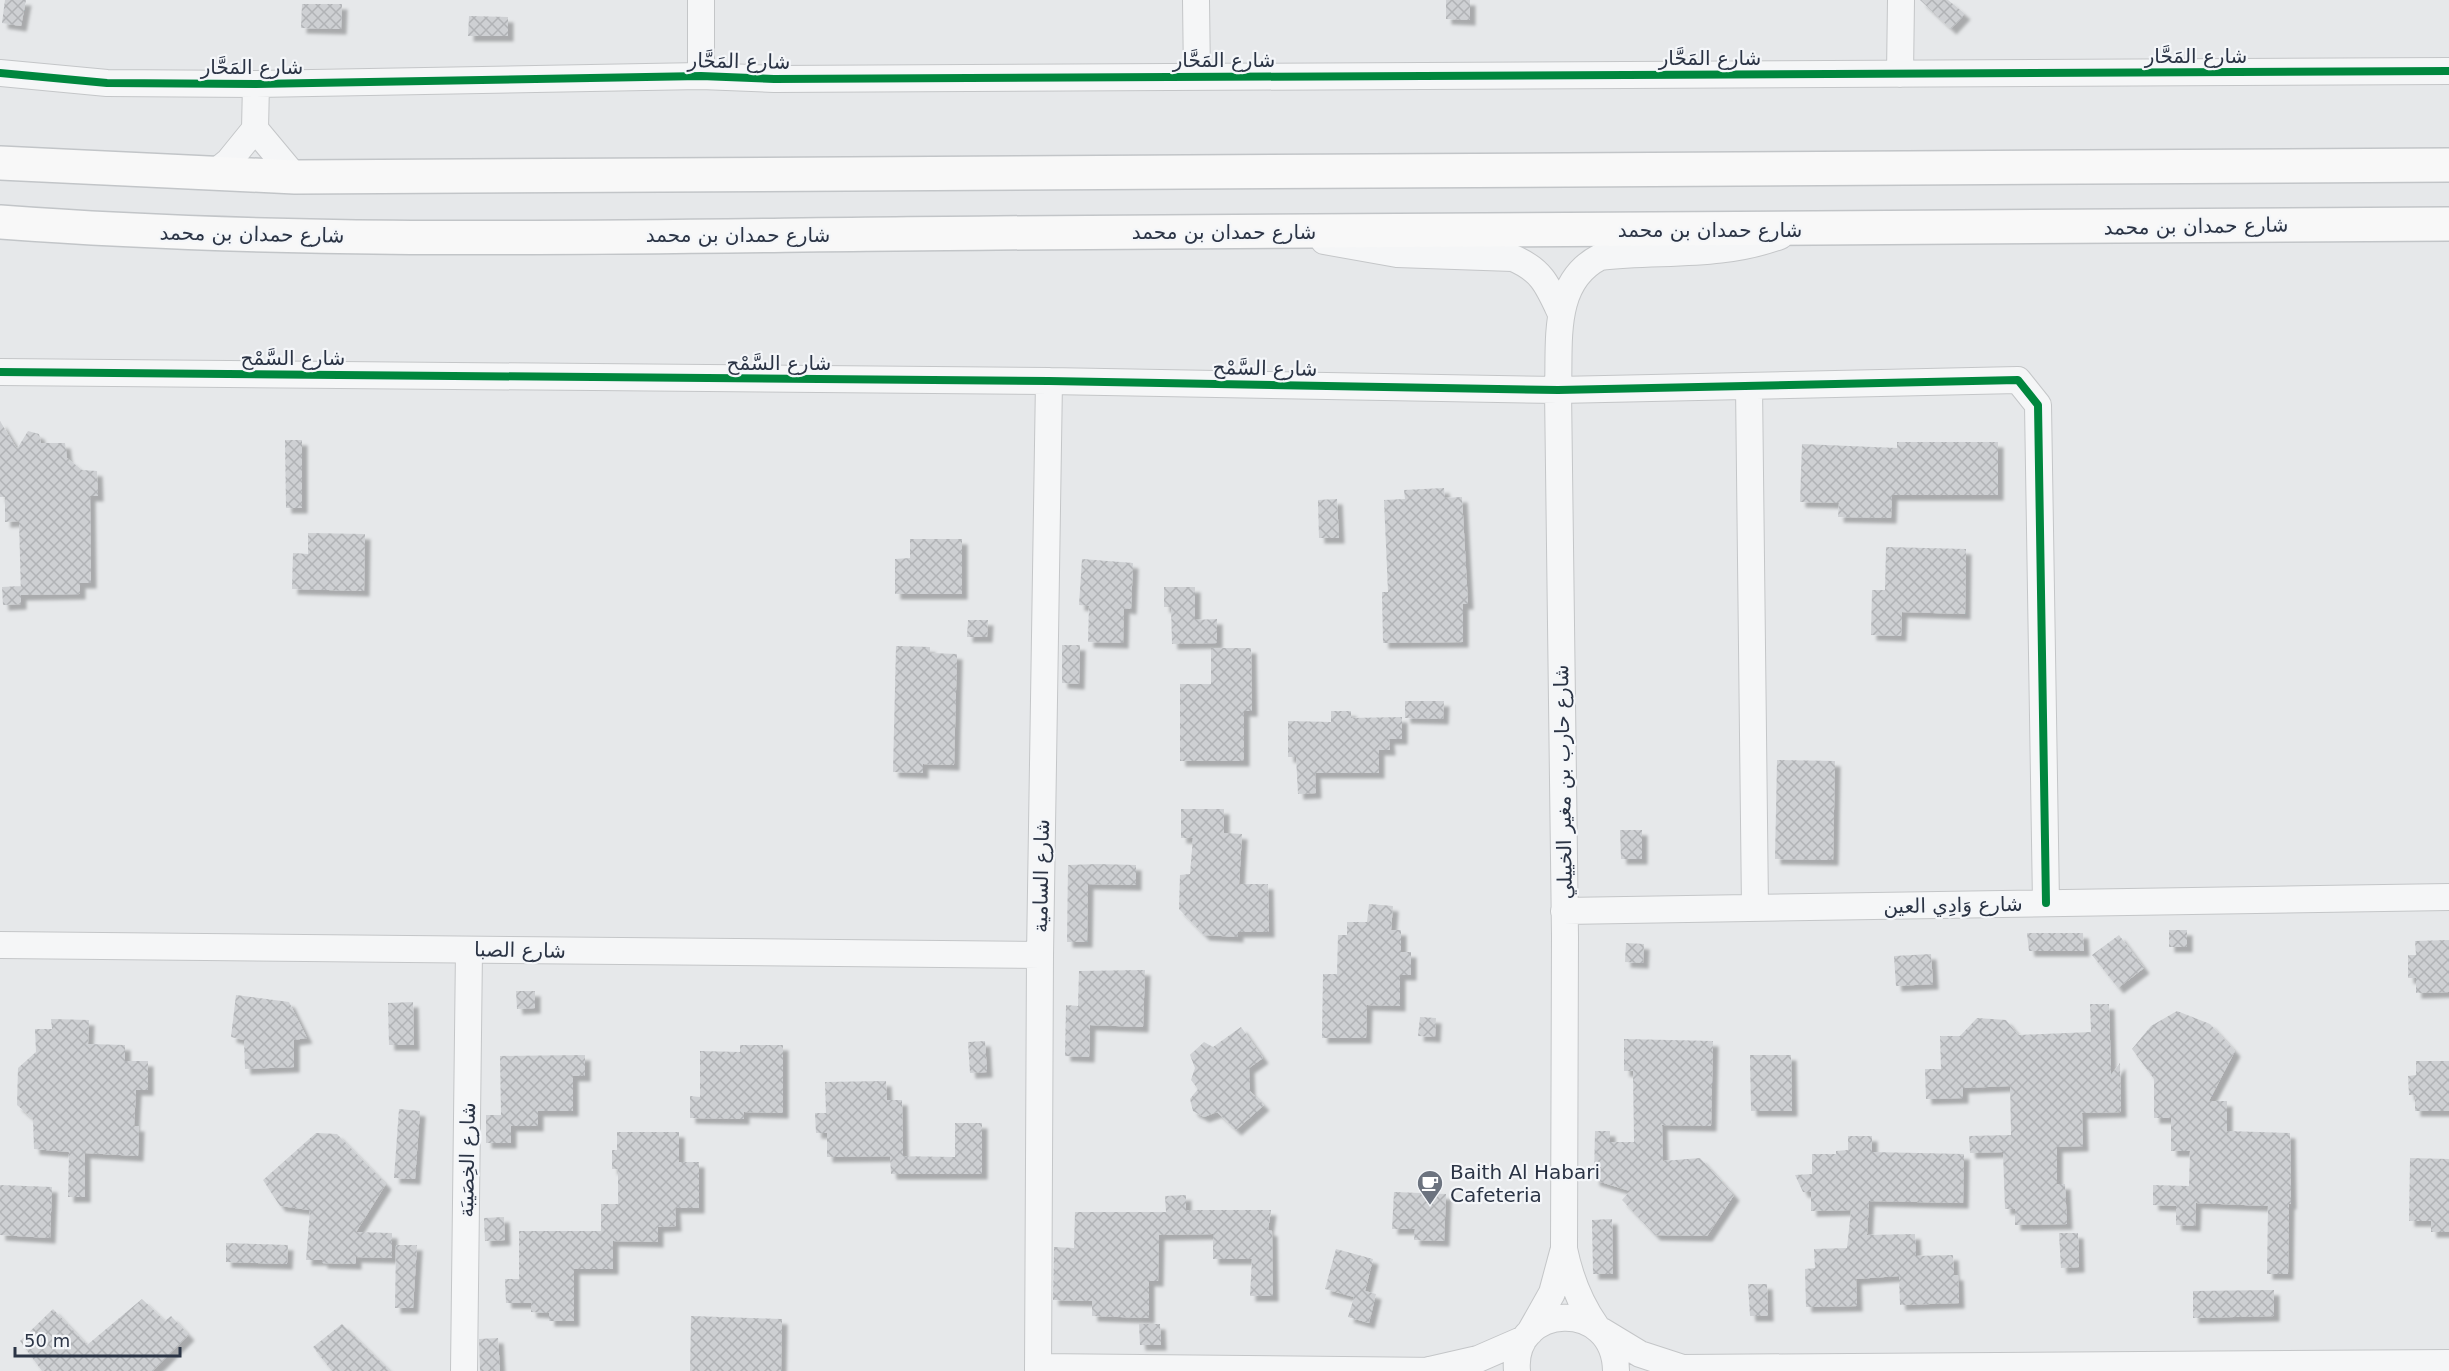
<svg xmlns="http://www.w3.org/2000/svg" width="2449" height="1371" font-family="'DejaVu Sans','Noto Naskh Arabic',sans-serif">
<defs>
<pattern id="building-cross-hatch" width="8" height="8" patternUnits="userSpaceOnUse" patternTransform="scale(1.5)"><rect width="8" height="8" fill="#ced0d3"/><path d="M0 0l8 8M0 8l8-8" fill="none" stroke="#b1b3b6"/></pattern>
<filter id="shadow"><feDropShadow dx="5.5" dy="5.5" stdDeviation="1.5" flood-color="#0004"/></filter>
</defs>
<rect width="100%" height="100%" fill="#e6e8ea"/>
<path fill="url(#building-cross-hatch)" filter="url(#shadow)" d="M5 0H26L21 26 2 23Z
M1446 0H1470V20L1446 19Z
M1920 0H1948L1965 14 1951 29Z
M302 4H342L341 29 301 28Z
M469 16 508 17V36H468Z
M0 421 17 449 28 431 39 434 41 443H65L67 458 82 470 97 471 98 496H90L91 583H80V594L21 595 19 521 5 522V497H0Z
M285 440H302V508H286Z
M1897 442H1998V495H1892L1891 518 1838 517 1839 503 1800 502 1802 444 1897 448Z
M1444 488 1445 498 1462 497 1468 604H1463V642L1383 643 1382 592H1388L1384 500 1405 499 1404 490Z
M1337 499 1339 538H1319L1318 500Z
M308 533 365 534 364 591 292 589 293 553 308 554Z
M910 539H962V594H895V559L910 558Z
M1886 547 1966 549 1965 614 1902 612 1901 636 1871 635 1872 590H1885Z
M1082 559 1133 563 1131 609 1124 608 1123 643 1088 642 1089 606 1079 605Z
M21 586V604L3 605 2 587Z
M1164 587H1195V620L1217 619V643L1172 644 1171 607H1164Z
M968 620H988L987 637H967Z
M1062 645H1080L1079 684 1062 683Z
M896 646 930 647V653L957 654 954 765 923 764V773L893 772Z
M1211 648H1251L1252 711H1244V761H1180V684H1211Z
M1405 701H1444L1443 719 1405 718Z
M1331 711H1351V718L1402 717V739H1389L1390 750H1379V773H1315L1316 793 1298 794 1296 757H1288V721L1331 722Z
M1777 760 1835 761 1833 860 1775 859Z
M1181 809H1224V833L1242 834 1239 884H1268L1269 932H1238V937L1204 935 1179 909 1180 875 1190 874 1193 838H1181Z
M1620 830H1642V859H1621Z
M1098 864 1136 865V885L1088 884 1087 942H1067L1068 865Z
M1369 904 1393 906 1391 930H1401V952H1411V975H1400V1006L1367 1005 1366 1038H1322L1323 974H1337L1338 935H1347V922H1367Z
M2169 930H2187V947H2169Z
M2027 933H2083L2084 951H2029Z
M2119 935 2144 968 2118 988 2092 955Z
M2449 940V992L2416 993V978H2408V955H2416L2415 941Z
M1626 943 1644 944 1643 963 1625 962Z
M1931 954 1933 984 1896 986 1894 956Z
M1145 970 1143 1027 1090 1025 1089 1057 1065 1056 1066 1005 1078 1006 1079 971Z
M516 991H535V1008L517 1009Z
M236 995 289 1002 307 1038 294 1040V1067L245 1069 244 1040 231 1037Z
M413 1002 414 1045H389L388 1003Z
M2090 1004H2109L2111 1075 2120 1063 2121 1112 2082 1113 2083 1146 2057 1147V1184H2065L2067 1224 2015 1225V1209H2005L2003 1152 1970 1153 1969 1136 2011 1135 2010 1086 1963 1088V1098L1926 1099 1925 1069H1941L1940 1036H1960L1977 1018 2006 1020 2018 1035 2091 1032Z
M2177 1011 2210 1024 2235 1051 2209 1101H2227V1131L2290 1133 2291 1204H2289L2288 1274H2267L2268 1206 2196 1203 2195 1226 2176 1225V1206L2153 1205V1185L2189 1186 2190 1151H2171V1118H2154V1079L2132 1049 2151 1026Z
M1420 1017 1436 1018 1435 1037 1418 1036Z
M51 1019 89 1020 88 1044 125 1045V1061H148V1090H136L134 1126H139L138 1156 85 1153V1197H68L69 1152 34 1149 33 1119 17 1105 18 1068 36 1052 35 1029H52Z
M1241 1027 1263 1058 1249 1068 1250 1091 1264 1105 1236 1130 1217 1112 1204 1117 1193 1111 1190 1099 1198 1089 1191 1080 1195 1068 1190 1055 1204 1042 1213 1047Z
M1624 1039 1713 1041 1711 1126 1662 1125 1663 1161 1700 1158 1734 1195 1707 1236 1655 1235 1622 1200 1630 1191 1594 1180 1595 1131H1610V1142H1634L1633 1071H1624Z
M985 1041 987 1072 970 1073 968 1042Z
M740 1045H783V1113L744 1112V1119L690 1118V1096L700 1097V1051L740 1052Z
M585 1055V1076H573V1111H538V1126H511V1143H486V1115H501L500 1056Z
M1750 1055H1791L1792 1111H1751Z
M2416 1061H2449V1111H2415V1095H2409L2408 1076 2416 1075Z
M886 1081 887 1100H902L903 1156 827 1157V1133H816L815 1113H826L825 1082Z
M399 1109 420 1111 415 1179 394 1178Z
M955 1123H982V1174H891L890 1156 955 1157Z
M617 1132H679V1162H699V1208H675L676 1226 658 1227V1242L613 1241V1269H574V1321H549V1313L531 1312V1303H506L505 1279H519V1231H601V1204H618V1169H612V1150H617Z
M316 1133 337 1134 386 1184 356 1232 392 1233V1258L356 1257V1264L322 1263V1260H306L310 1210 280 1206 263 1180Z
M1848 1136H1872V1152L1964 1154 1963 1203 1869 1201 1867 1235 1915 1234 1916 1256 1953 1255 1954 1275H1958L1959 1303 1900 1305 1899 1276 1856 1279 1857 1306 1806 1307 1805 1269 1815 1268 1814 1249 1847 1248 1851 1210 1811 1211V1192H1803L1795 1175 1812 1174V1154H1836V1151L1848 1150Z
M2410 1158 2449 1159V1232H2431V1221H2409Z
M0 1185 52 1187 50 1238 0 1235Z
M1394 1192 1446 1194 1444 1241 1414 1240 1415 1229H1392Z
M1186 1195V1210H1271L1268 1230 1272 1231 1273 1296H1250L1252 1259H1213V1234L1159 1235 1158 1281H1149V1318L1092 1316V1301L1053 1300 1054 1247 1074 1248 1075 1212H1166L1165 1196Z
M504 1217 505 1240 485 1241 484 1218Z
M1612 1219 1613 1274H1593L1592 1220Z
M2059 1233H2078L2079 1267 2061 1268Z
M226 1243 288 1245 287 1264 226 1262Z
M396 1245H417L413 1308H395Z
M1336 1249 1373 1259 1365 1291 1376 1294 1369 1323 1348 1317 1354 1297 1325 1289Z
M1748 1284H1767L1768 1316H1750Z
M2274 1290V1316L2193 1318V1291Z
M142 1299 165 1321 171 1316 189 1335 153 1371H42L20 1341 53 1309 87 1345Z
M691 1316 782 1319 781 1371H690Z
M342 1324 390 1371H332L313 1347Z
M1139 1324H1160L1161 1345H1140Z
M498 1338 500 1371H480L479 1339Z"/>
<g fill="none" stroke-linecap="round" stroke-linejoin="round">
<g stroke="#c4c6c8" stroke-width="28">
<path id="minor" d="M701 0V76
M1196 0 1197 77
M0 73 107 83 256 84 701 76 774 79 2449 71
M1900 74 1901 0
M255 129 295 177
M213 174 229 161 255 129 256 84
M1324 241 1397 254 1513 258C1542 270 1548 286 1561 314
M0 372 1049 381 1558 390 2018 380 2038 405 2046 903
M1749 386 1755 908
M1564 911 2449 897
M0 945 1040 955
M1596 1326C1579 1302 1570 1278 1564 1249L1565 936 1558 390C1560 342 1551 282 1600 257 1662 250 1720 258 1780 236
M1602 1331 1640 1354 1683 1368
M1530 1332 1552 1293 1563 1252
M1038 1367 1440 1371
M1430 1370 1478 1359 1524 1339
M464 1371 469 950
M1038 1371 1040 955 1049 381
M1517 1371C1511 1303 1615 1297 1616 1371
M1672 1371 1683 1368 2449 1363"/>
</g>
<g stroke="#c2c5c8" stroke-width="36">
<path id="major" d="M0 163 295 177 2449 165
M0 222C331 247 665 235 997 233 1481 231 1965 228 2449 224"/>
</g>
<use href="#minor" stroke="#f5f6f7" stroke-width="26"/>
<use href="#major" stroke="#f8f8f8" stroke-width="33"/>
<g stroke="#f4f6f9" stroke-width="11">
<path id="cycleway" d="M0 73 107 83 256 84 701 76 774 79 2449 71
M0 372 1049 381 1558 390 2018 380 2038 405 2046 903"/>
</g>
<use href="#cycleway" stroke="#00873e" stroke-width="8"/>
</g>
<defs>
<g id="cafe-pin" transform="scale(1.35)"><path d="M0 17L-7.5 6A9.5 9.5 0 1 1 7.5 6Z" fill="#6c737f" stroke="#f4f6f9"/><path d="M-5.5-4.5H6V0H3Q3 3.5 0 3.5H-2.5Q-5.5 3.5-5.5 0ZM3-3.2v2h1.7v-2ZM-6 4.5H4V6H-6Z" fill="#fff"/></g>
</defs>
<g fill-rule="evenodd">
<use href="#cafe-pin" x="1430" y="1183"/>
</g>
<g text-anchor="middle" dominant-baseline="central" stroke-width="4.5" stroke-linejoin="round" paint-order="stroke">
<g font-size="20" fill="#2b3445" stroke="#f4f6f9">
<text x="2196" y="56">شارع المَحَّار</text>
<text x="1710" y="58">شارع المَحَّار</text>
<text x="1224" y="60">شارع المَحَّار</text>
<text transform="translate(739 61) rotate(1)">شارع المَحَّار</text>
<text x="252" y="67">شارع المَحَّار</text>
<text transform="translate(2196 226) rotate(-1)">شارع حمدان بن محمد</text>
<text x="1710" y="230">شارع حمدان بن محمد</text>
<text x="1224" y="232">شارع حمدان بن محمد</text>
<text transform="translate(252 234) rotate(1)">شارع حمدان بن محمد</text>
<text x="738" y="235">شارع حمدان بن محمد</text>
<text x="293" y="358">شارع السَّمْح</text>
<text x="779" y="363">شارع السَّمْح</text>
<text transform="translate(1265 368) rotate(1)">شارع السَّمْح</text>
<text transform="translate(1563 782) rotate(-91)">شارع حارب بن مغير الخييلي</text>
<text transform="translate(1041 876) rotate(-89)">شارع السامية</text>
<text transform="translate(1953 905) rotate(-1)">شارع وَادِي العين</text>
<text transform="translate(520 950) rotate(1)">شارع الصبا</text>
<text transform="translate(467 1160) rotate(-89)">شارع الخِصَيبَة</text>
</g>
<g font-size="20" fill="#2b3445" stroke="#f4f6f9" text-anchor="start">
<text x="1450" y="1172">Baith Al Habari<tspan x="1450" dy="23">Cafeteria</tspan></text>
</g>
</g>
<path d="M15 1347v9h165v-9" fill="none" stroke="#2b3445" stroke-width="3"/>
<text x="24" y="1347" font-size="18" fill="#2b3445" stroke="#f4f6f9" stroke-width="4.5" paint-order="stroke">50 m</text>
</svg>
